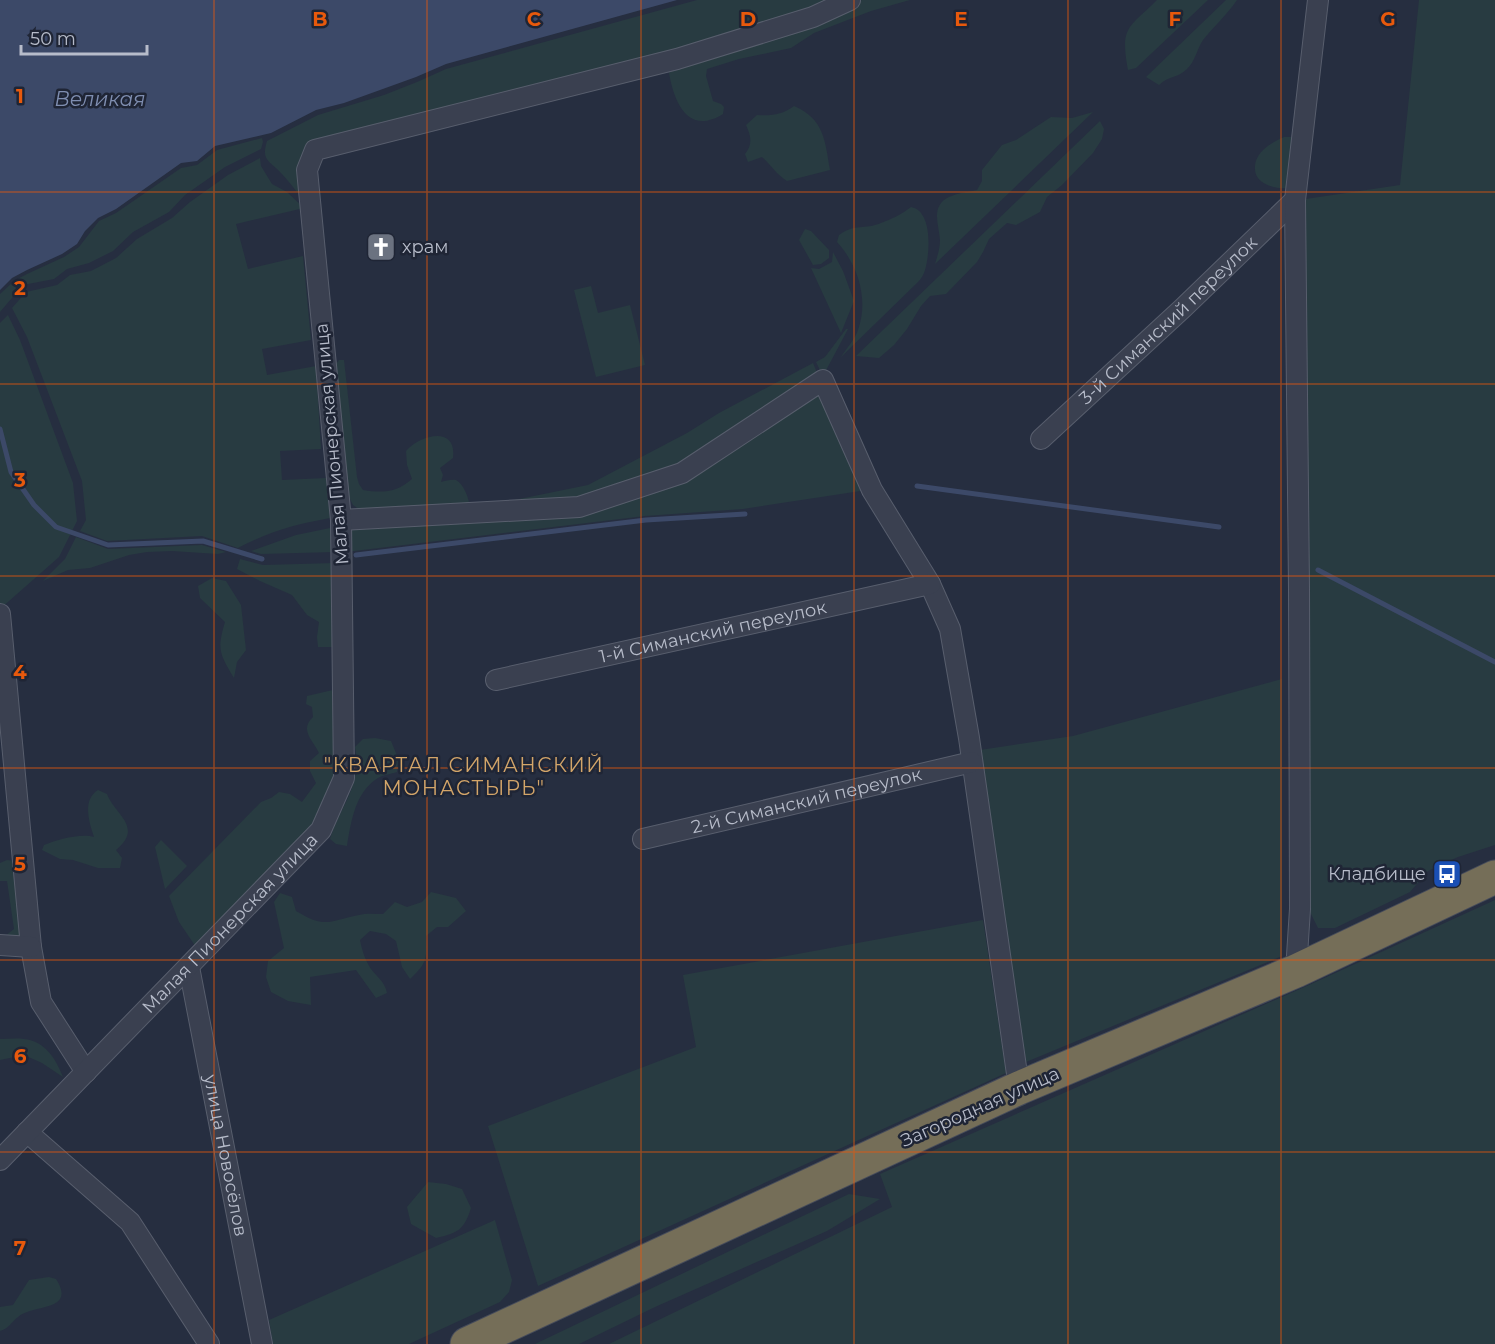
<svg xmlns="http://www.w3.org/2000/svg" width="1495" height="1344" font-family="Montserrat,sans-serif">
<rect width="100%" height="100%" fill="#262e40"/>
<path fill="#283b41" d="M697 0H839L675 55 313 147 305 192H297C292 186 287 179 281 173 269 160 261 161 267 141L318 115 384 95 417 82 446 69Z
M862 0H910L871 11 814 33 791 48 739 59 707 69 706 76 713 101 721 104 724 107 723 114C688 136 674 102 669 73L672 68 813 23Z
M1157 0H1208L1136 68 1128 70C1120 26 1128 29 1157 0Z
M1226 0H1237C1227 15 1214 26 1203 40 1197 49 1195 62 1187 69 1178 78 1170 75 1159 85L1146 77Z
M1419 0H1495V845L1458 857 1428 871 1410 892 1335 928H1318L1309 910 1308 505 1299 200 1400 185Z
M794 106C824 119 825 140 830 170L787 181C777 175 771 165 762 157L748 162 745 154C753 144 751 136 746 125L757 115C771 116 782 115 794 106Z
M1093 112 935 264C937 257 940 249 940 240 939 225 930 206 949 197 958 193 967 192 977 190L982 181V170L1002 145 1016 140 1051 117 1072 118Z
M1100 121 1104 129 1102 139 1093 153 1062 185 1047 197 1040 212 1016 225 1007 223 989 239 983 252 977 262 946 294 930 296 921 306 907 329 894 345 879 358 856 356Z
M1284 137H1291L1294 144 1290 188C1276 190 1253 184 1255 166 1256 151 1273 142 1284 137Z
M262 138 263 142 261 149 225 167 185 195 169 212 133 232 113 251 89 263 67 269 54 279 23 285 0 312V294L14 281 27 274 64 257 79 247 99 221 116 213 181 168 197 165 217 150Z
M260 158 261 166 272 184 287 192 304 208 236 224 248 269 303 256 311 340 262 349 267 375 316 366 321 449 280 451 282 480 326 478 330 518C293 525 271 531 238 548L202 536 107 541 80 531 86 520 82 481 27 337 12 308 26 292 57 285 70 275 91 271 116 258 137 239 172 218 190 202 228 175Z
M911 207C933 211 930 254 925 270 924 274 921 279 918 282L841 357C846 349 855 339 858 330 869 299 858 265 837 242L839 235C856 223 864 230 881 223 892 219 902 214 911 207Z
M805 229 811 231 829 250V258L821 264 813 265 799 240Z
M833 252 843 271 854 301 841 333 811 268 819 269 832 262Z
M591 286 598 313 630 305 645 365 596 377 574 290Z
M8 315 20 340 73 483 77 521 59 557 0 609V323Z
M846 329H848L823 376 816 362 825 357Z
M339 360H344L357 477 359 484 363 490C382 493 396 493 412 479L407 465 406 451C420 435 457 425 453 458L440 468 443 475 441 482C445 481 452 479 456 480 464 484 469 499 470 507L360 510 353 505 349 497 336 364Z
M813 363 820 380 681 471 579 505 480 507 588 485 687 433 719 413Z
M822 386 867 490 743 509 645 516 346 552V525L579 510 683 477Z
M335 527V552L261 554 251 551 296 535Z
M76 537 108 549 202 545 226 552 218 554 172 551 147 552 129 555 90 568 68 570 43 581 65 559Z
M240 559 263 565 335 563 336 647H318L317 637 319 622 307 615 292 595 260 581 237 569Z
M212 578 226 581 241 605 246 650 237 662 234 678C219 653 217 649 225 622L200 598 198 586Z
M1282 679V956L1026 1062 980 750 1073 736Z
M337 689 338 778 315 830 198 950 179 922 169 896 261 802 271 798 279 792 290 794 302 802 316 783 310 771V761L319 753C313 740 299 730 313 717L312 707 306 704 307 696Z
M375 738 391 741 398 758 397 772C391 774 383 775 378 778 355 792 351 822 347 846L336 844 330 839C341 804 362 787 355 747L363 739Z
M98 790 107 794C115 815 144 827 116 850L122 858 120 868H98L73 860 60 859 42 850 44 845C57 840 80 833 94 837 89 822 82 800 98 790Z
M161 840 187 866 165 889 155 847Z
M7 860 16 861 21 943 0 940 14 929 7 881H0V863Z
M431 892 456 898 466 911 448 927H437L426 936C427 959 427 963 410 979L402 967 396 941 386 934 370 931 360 940C362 950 365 960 371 969 378 978 385 982 387 993L376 998 356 970 310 977 311 1005 288 1001 271 992 266 977 268 961 284 948 274 902 280 893 292 897 296 911C326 929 328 921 359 915 366 913 375 914 383 914L395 902 407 907 422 902Z
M1495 900V1344H609L892 1207 880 1174 1309 985Z
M983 920 1006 1073 538 1286 488 1126 696 1047 683 975Z
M0 1039C8 1039 16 1038 24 1039 45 1041 56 1059 63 1077L42 1063 24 1055 0 1060Z
M428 1182 446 1184 462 1189 471 1208C464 1230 458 1233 436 1238L411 1224 407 1207Z
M849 1194 880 1199 827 1231 655 1307 579 1344H535Z
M495 1220 512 1280 509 1292 500 1302 409 1344H273L269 1320Z
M49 1277 56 1279C77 1312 33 1304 18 1317 11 1322 10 1328 0 1331V1307L13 1305 29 1280Z"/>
<path fill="#3c4968" d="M0 0H677L446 64 416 77 344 103 316 110 271 133 215 146 197 161 181 163 116 209 98 218 85 231 77 244 62 254 27 270 12 278 0 290Z"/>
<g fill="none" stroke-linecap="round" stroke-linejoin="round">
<path stroke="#3c4968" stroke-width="5" d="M0 429 11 472 34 505 56 527 108 545 203 541 262 559
M917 486 1219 527
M356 555 646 520 745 514
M1318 570 1495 662"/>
<g stroke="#585e6d" stroke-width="22">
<g id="street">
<path id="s1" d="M1041 439 1183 308 1295 200"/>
<path d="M341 520 579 507 682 473 823 380 872 490 930 584 950 629 969 738 1019 1088"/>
<path d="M0 614 31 947 41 1002 86 1072"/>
<path id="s2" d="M496 680 930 584"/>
<path id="s3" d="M643 839 972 762"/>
<path d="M0 945 31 947"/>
<path id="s4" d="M189 967 262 1344"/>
<path d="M1296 971 1300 909 1299 589 1295 200 1318 0"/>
<path d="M27 1132 130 1222 209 1344"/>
<path id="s5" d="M0 1160 321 830 344 778 341 520 307 170 315 150 677 59 813 17 850 0"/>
</g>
</g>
<g stroke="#454b5a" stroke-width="35">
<path id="highway" d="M467 1344 1019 1088 1296 971 1495 877"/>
</g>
<use href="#street" stroke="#3a4050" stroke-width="20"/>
<use href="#highway" stroke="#756e58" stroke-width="33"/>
</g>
<path fill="none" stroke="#e8590c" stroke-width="1.5" stroke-opacity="0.55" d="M214 0V1344M427 0V1344M641 0V1344M854 0V1344M1068 0V1344M1281 0V1344M0 192H1495M0 384H1495M0 576H1495M0 768H1495M0 960H1495M0 1152H1495"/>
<defs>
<g id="church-square" transform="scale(1.5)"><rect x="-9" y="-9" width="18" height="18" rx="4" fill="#6b7280" stroke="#1f2535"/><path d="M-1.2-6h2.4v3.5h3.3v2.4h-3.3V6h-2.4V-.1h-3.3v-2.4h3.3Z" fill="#fff"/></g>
<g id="bus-square" transform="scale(1.5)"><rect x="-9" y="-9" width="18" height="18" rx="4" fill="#1a4fb4" stroke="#1f2535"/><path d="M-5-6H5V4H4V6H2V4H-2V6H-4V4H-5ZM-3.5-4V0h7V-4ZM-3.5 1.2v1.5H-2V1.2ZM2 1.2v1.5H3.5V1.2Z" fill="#fff"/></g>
</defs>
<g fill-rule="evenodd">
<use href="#church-square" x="381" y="247"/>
<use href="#bus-square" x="1447" y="874"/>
</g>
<g text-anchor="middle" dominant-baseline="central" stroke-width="5" stroke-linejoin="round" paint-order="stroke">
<g font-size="18" fill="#b7bcca" stroke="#1f2535" text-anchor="start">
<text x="402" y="247">храм</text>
<text x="1426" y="874" text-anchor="end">Кладбище</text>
</g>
<g font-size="18" fill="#b7bcca" stroke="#1f2535">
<text stroke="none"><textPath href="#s1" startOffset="174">3-й Симанский переулок</textPath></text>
<text transform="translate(332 444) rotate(-95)">Малая Пионерская улица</text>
<text stroke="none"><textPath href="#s2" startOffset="222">1-й Симанский переулок</textPath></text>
<text stroke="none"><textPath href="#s3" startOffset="168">2-й Симанский переулок</textPath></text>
<text stroke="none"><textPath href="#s5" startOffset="330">Малая Пионерская улица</textPath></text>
<text transform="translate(980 1107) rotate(-24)">Загородная улица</text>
<text stroke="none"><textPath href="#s4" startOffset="192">улица Новосёлов</textPath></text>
</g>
<g font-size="20" font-style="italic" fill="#7f8eb1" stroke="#1f2535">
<text x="100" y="99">Великая</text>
</g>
<g font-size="20" letter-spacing="1.5" fill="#d3a569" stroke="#1f2535">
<text x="464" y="765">"КВАРТАЛ СИМАНСКИЙ<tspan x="464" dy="23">МОНАСТЫРЬ"</tspan></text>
</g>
</g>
<g font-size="20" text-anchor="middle" font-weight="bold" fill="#e8590c" stroke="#1f2535" stroke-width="5" stroke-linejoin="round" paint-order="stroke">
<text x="320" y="26">B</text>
<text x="534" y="26">C</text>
<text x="748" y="26">D</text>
<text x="961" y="26">E</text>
<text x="1175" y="26">F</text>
<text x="1388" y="26">G</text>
<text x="20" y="103">1</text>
<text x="20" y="295">2</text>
<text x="20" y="487">3</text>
<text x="20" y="679">4</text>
<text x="20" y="871">5</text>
<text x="20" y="1063">6</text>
<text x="20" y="1255">7</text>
</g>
<path d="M21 45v9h126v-9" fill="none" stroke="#b7bcca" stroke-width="3"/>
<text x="30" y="45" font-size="18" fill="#b7bcca" stroke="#1f2535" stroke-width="4.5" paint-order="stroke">50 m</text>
</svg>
